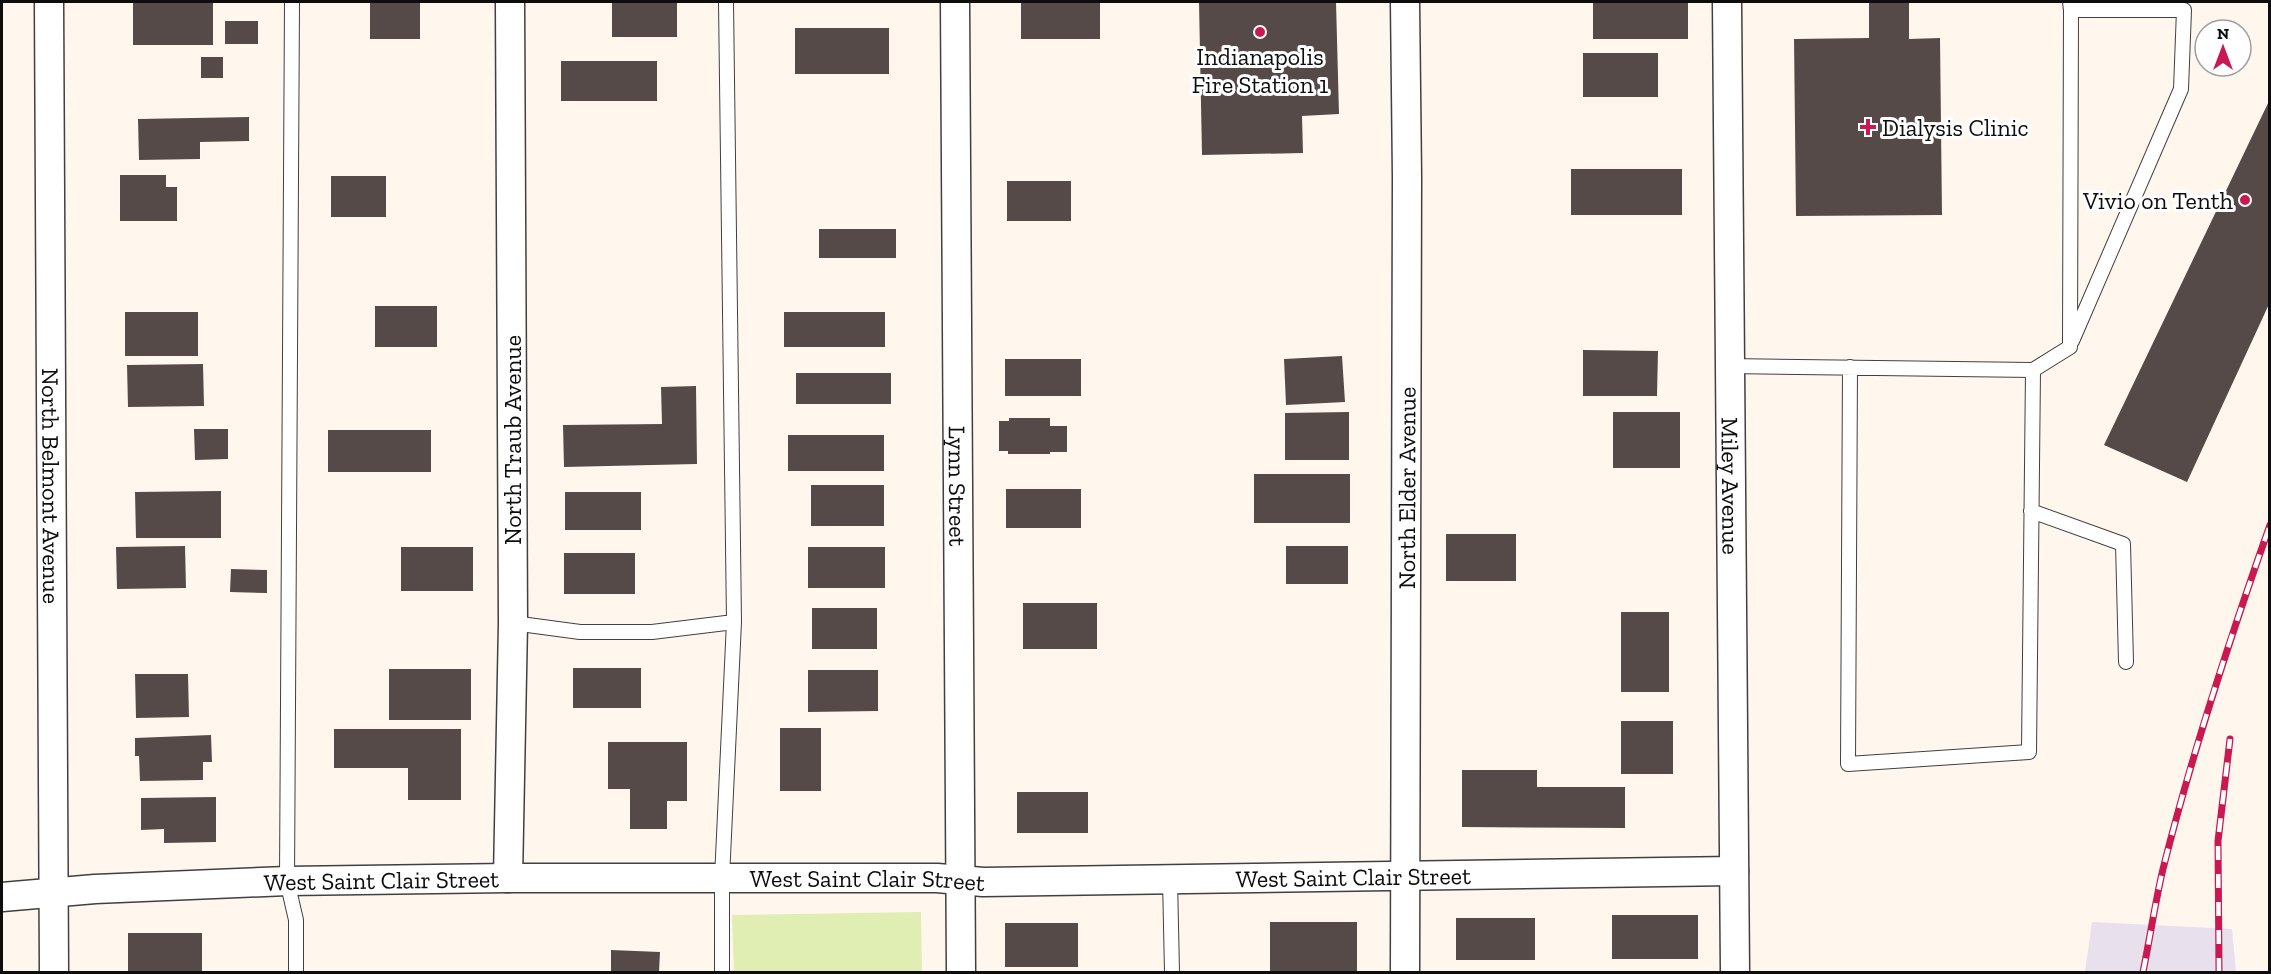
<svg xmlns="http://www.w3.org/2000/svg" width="2271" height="974" font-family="'Zilla Slab',serif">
<rect width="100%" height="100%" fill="#fff7ed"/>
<path fill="#e8e0ed" d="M2092 922 2232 929 2236 972H2085Z"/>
<path fill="#e0edb3" d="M921 912 922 972H734L732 915Z"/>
<path fill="#564a48" d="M370 2H420V39H370Z
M612 2H677V37H612Z
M1021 2H1100V39H1021Z
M1199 2H1336L1339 114 1302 116 1303 153 1202 155Z
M1593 2H1688V39H1593Z
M1869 2H1909V39L1940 38 1942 215 1796 216 1794 39 1869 38Z
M133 3H213V45H133Z
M225 21H258V44H225Z
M795 28H889V74H795Z
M1583 53H1658V97H1583Z
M201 57H223V78H201Z
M561 61H657V101H561Z
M2270 99V302L2187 482 2104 445Z
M249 117V141L200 142V159L139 160 138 119Z
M1571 169H1682V215H1571Z
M120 175H166V187H177V221H120Z
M331 176H386V217H331Z
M1007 181H1071V221H1007Z
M819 229H896V258H819Z
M375 306H437V347H375Z
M125 312H198V356H125Z
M784 312H885V347H784Z
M1583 350 1658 351 1657 396H1583Z
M1342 356 1345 402 1286 405 1284 359Z
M1005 359H1081V396H1005Z
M203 364 204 406 128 407 127 365Z
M796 373H891V404H796Z
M696 386 697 464 564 467 563 425 662 424 661 387Z
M1349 412V460H1285V413Z
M1613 412H1680V468H1613Z
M1009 418H1050V426H1067V452H1050V454H1008V451H999V421H1009Z
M194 429H228V459L195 460Z
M328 430H431V472H328Z
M788 435H884V471H788Z
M1254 474H1350V523H1254Z
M811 485H884V526H811Z
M1006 489H1081V528H1006Z
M221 491V538H136L135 492Z
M565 492H641V530H565Z
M1446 534H1516V581H1446Z
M185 546 186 588 117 589 116 547Z
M1286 546H1348V584H1286Z
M401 547H473V591H401Z
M808 547H885V588H808Z
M564 553H635V594H564Z
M231 569 267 570V593L230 592Z
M1023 603H1097V649H1023Z
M812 608H877V649H812Z
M1621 612H1669V692H1621Z
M573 668H641V708H573Z
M389 669H471V720H389Z
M808 670H878V711L808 712Z
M135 674H188L189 717 136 718Z
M1621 721H1673V774H1621Z
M780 728H821V791H780Z
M334 729H461V800H408V768H334Z
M211 735 212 762H203V780L140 781 139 756H135V738Z
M608 742H687V801H667V829H630V789H608Z
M1462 770H1537V787H1625V828L1462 827Z
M1017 792H1088V833H1017Z
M216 797V842L164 843V829L141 830V798Z
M1612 915H1698V959H1612Z
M1456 918H1535V960H1456Z
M1270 922H1357V971H1270Z
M1005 923H1078V967H1005Z
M128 933H202V972H128Z
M611 950 660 952 659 972H611Z"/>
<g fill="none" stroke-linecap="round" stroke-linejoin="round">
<g stroke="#404040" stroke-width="16">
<path id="lane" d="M292 2 287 881 296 920V972
M2071 10H2184L2181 89 2072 341
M1728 366 2033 370 2070 347 2071 10 2070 2
M1850 367 1848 764 2029 752 2033 370
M2031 511 2123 544 2126 662
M513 623 580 632H652L734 622
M1170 879 1172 972
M722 972V878L734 622 726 2"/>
</g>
<g stroke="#404040" stroke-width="31">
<g id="street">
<path id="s1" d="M49 2 54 972"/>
<path id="s2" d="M955 2 961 972"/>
<path id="s3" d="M1727 2 1735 972"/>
<path d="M508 878 513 623 510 2"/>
<path id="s4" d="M2 897 95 889 287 881 508 878H937L983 882 1734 871"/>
<path id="s5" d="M1405 972 1407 177 1405 2"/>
</g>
</g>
<use href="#lane" stroke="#fff" stroke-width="14"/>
<use href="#street" stroke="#fff" stroke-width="28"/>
<g stroke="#c81a50" stroke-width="7">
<path id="rail" d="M2143 972C2150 938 2155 903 2163 869 2192 753 2230 638 2270 525
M2219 972 2218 841 2230 739"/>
</g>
<use href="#rail" stroke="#fff" stroke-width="4.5" stroke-dasharray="14" stroke-linecap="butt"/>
</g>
<g fill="#c81a50" stroke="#fff" stroke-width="2">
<circle cx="1260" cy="32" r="6"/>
<path d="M1865 118h6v6h6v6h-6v6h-6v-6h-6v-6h6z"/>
<circle cx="2245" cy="200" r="6"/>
</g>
<g text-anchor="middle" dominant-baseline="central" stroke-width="6" stroke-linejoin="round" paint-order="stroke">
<g font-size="24" fill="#0d0d0d" stroke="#fff">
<text x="1260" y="56">Indianapolis<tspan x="1260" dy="28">Fire Station 1</tspan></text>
<text x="1882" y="127" text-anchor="start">Dialysis Clinic</text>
<text x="2233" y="200" text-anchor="end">Vivio on Tenth</text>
</g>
<g font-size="24" fill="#0d0d0d" stroke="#fff">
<text transform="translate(512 440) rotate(-90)">North Traub Avenue</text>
<text stroke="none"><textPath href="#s1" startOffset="484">North Belmont Avenue</textPath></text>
<text stroke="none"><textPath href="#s2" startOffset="484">Lynn Street</textPath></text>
<text stroke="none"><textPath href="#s5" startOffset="484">North Elder Avenue</textPath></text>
<text stroke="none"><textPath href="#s3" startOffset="484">Miley Avenue</textPath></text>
<text stroke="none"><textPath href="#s4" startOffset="1352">West Saint Clair Street</textPath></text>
<text stroke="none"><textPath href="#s4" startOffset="380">West Saint Clair Street</textPath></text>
<text stroke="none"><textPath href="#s4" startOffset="866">West Saint Clair Street</textPath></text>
</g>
</g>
<rect width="2271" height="974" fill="none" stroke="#0d0d0d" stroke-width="6"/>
<g transform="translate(2223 48)"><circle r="28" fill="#ffffff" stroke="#9e9e9e" stroke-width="1.5"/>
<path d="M0-4.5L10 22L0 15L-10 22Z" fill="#c81a50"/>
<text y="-9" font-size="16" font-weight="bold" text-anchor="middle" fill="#0d0d0d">N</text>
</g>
</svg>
